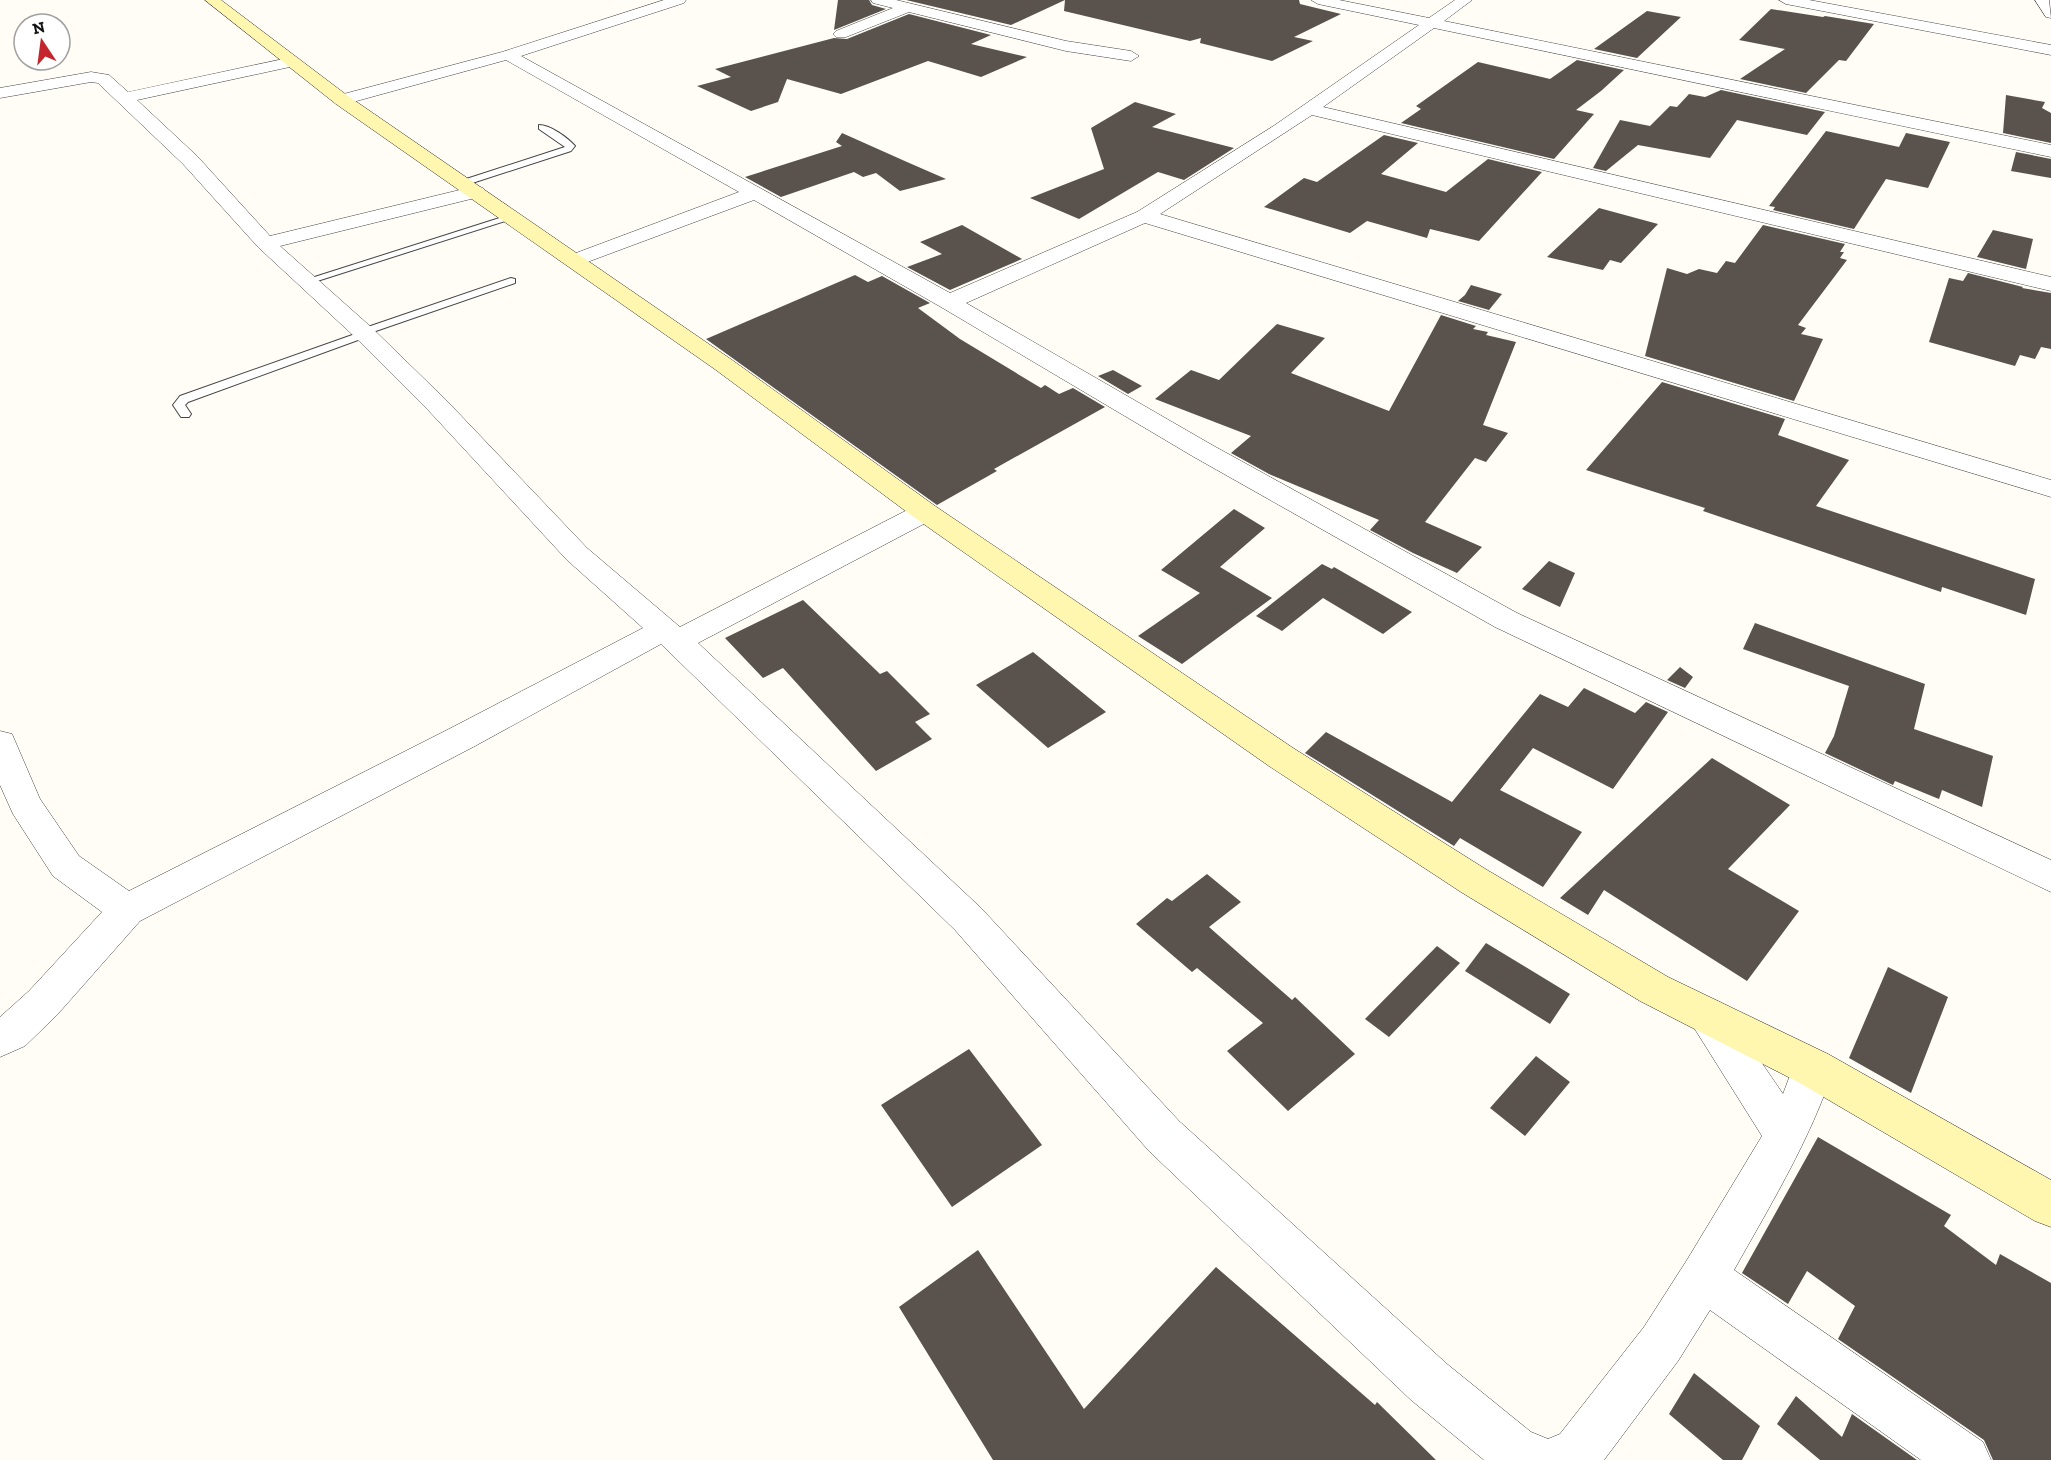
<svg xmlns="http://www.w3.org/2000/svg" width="2051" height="1460" font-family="'Zilla Slab',serif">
<rect width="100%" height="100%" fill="#fffdf5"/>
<path fill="#5a524d" d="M838 0H869L872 5 886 9 834 30Z
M906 0H1065L1011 25Z
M1065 0H1299L1300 4 1341 14 1294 37 1313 41 1272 61 1200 43 1201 38 1190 41 1064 11Z
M1771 9 1823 17 1825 16 1874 24 1846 61 1839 60 1806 93 1740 79 1785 49 1739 40Z
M1647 11 1681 17 1637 58 1594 49Z
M909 14 991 35 971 44 1027 57 981 77 928 61 841 94 787 79 778 102 751 111 697 86 731 77 715 69 834 38 847 39Z
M1577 60 1624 70 1601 91 1576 110 1594 114 1554 159 1401 123 1421 109 1416 106 1478 62 1550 79Z
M1721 90 1825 112 1807 135 1737 120 1710 158 1638 145 1606 171 1593 168 1620 120 1650 126 1670 106 1677 107 1689 94 1705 97Z
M2006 95 2045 102 2042 108 2051 113V143L2003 133Z
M1135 102 1176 114 1152 127 1234 148 1184 180 1158 172 1079 219 1030 198 1104 169 1091 128Z
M1826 131 1899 147 1906 133 1950 142 1928 188 1886 179 1854 229 1773 210 1775 207 1769 206Z
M842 133 907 162 946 179 900 191 876 173 863 177 854 172 781 197 745 177 842 146 836 142Z
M1384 135 1418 143 1381 174 1446 192 1488 159 1542 172 1479 241 1430 229 1427 238 1367 221 1350 233 1264 207 1304 178 1317 182Z
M2016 152 2051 159V178L2011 171Z
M1599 208 1658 224 1621 263 1610 260 1603 270 1547 257Z
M962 225 1022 259 950 290 907 267 942 254 920 242Z
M1763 225 1845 244 1840 252H1844L1840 258 1847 260 1798 325 1806 328 1801 334 1823 339 1794 401 1645 356 1667 268 1687 274 1699 269 1717 273 1726 261 1735 263Z
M1993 230 2033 239 2026 269 1977 257Z
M1968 273 2023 287 2022 288 2051 293V349L2041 347 2035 359 2020 355 2015 366 1929 342 1949 278 1963 281Z
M855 275 868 282 882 276 930 303 918 308 960 339 1041 388 1045 385 1059 394 1073 388 1105 407 994 469 997 471 937 505 706 339Z
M1471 285 1502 294 1489 310 1458 301 1465 295Z
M1441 315 1476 326 1473 329 1488 332 1486 335 1516 342 1483 425 1508 433 1486 462 1475 458 1425 522 1482 547 1457 573 1413 553 1370 530 1379 520 1269 474 1231 453 1251 436 1155 399 1191 370 1219 380 1277 324 1325 338 1291 373 1389 411Z
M1113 370 1142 386 1128 394 1098 376Z
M1662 382 1785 419 1778 435 1849 460 1816 506 2035 579 2026 615 1942 587 1941 592 1703 511 1705 508 1586 470Z
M1234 509 1265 528 1220 567 1272 598 1182 664 1138 636 1200 593 1161 570Z
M1549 561 1575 573 1560 607 1522 589Z
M1322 564 1332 569 1334 567 1412 612 1383 634 1323 598 1282 631 1256 616Z
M803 600 880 674 887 671 930 714 915 722 932 739 876 771 783 668 763 678 725 638Z
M1755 623 1925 684 1914 729 1993 756 1982 807 1942 790 1939 799 1895 781 1893 785 1825 753 1834 736 1849 686 1743 649Z
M1033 652 1106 712 1048 748 976 685Z
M1680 667 1693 677 1685 688 1667 680Z
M1584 688 1635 713 1646 702 1668 712 1613 789 1533 748 1500 790 1582 832 1543 887 1460 838 1454 846 1305 753 1326 732 1452 802 1540 694 1568 707Z
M1712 758 1790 805 1728 869 1799 911 1747 981 1604 890 1588 915 1560 898Z
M1207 874 1241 902 1209 927 1292 1000 1295 997 1355 1054 1288 1111 1227 1051 1263 1023 1197 968 1192 972 1136 924 1167 898 1172 901Z
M1486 943 1570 994 1550 1024 1465 971Z
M1437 946 1460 963 1389 1037 1365 1019Z
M1888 967 1948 997 1911 1093 1849 1058Z
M969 1049 1042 1145 952 1207 881 1105Z
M1536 1056 1570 1082 1525 1136 1490 1108Z
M1818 1137 1951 1215 1944 1226 1996 1265 2000 1254 2051 1283V1460H1993L1984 1440 1838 1339 1855 1306 1807 1271 1788 1304 1742 1273Z
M978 1250 1084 1409 1216 1267 1375 1405 1377 1402 1436 1460H993L899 1307Z
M1694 1373 1760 1426 1742 1460H1723L1669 1414Z
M1796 1396 1842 1437 1852 1414 1917 1460H1820L1777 1424Z"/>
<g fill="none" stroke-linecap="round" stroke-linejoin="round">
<g stroke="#444" stroke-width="2">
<path id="lane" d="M539 125C550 125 567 137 575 146L571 151 466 185H460V181L565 147 539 129Z
M509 215 518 217 311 283 307 284 302 281Z
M511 278 515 279V283L370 333 369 336 188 402 185 405 191 414 189 417H181L173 405 180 396 358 333 359 330Z"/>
</g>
<g stroke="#444" stroke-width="1">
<path id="street" d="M664 0H686L684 3 521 56 950 293 1137 212 1275 125 1419 25 1318 4 1311 0H1339L1429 18 1455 0H1472L1444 21 2051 145V157L1434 28 1323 107 2051 277V291L1312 115 1160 214 2051 480V497L1145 223 966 303 1212 445 1517 613 2051 860V892L1495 627 1194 457 941 307 754 200 582 264 575 266 568 264 564 260 568 256 739 192 506 60 342 105 336 104 333 100 336 96 502 52Z
M871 0H896L1066 41 1131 51 1139 56 1131 61 1066 51 909 12 846 37H836L833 34 836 31 893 8 873 3Z
M1779 0H1809L2051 45V55L1786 4Z
M2035 0H2049L2051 18 2046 17Z
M293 57 299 59 301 62 299 65 137 100 197 156 270 236 476 186 483 188 486 192 483 196 280 246 371 327 447 401 587 548 680 627 915 506 925 504 935 506 939 512 935 518 698 643 981 908 1179 1121 1447 1364 1531 1432 1548 1439 1560 1434 1644 1327 1687 1260 1762 1136 1686 1015 1692 1002 1706 997 1720 1002 1783 1094 1798 1054 1813 1049 1828 1054 1834 1068C1810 1140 1771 1204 1734 1270L1983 1442 1991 1460H1921L1710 1310 1678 1361 1604 1460H1484L1411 1400 1149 1151 955 930 661 644 475 746 140 921 57 1015 25 1046 0 1057V1017L29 991 102 912 53 876 13 814 0 785V731L12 734 40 799 79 856 129 891 451 728 643 628 567 560 429 411 355 337 258 247 183 164 98 83 91 82 0 98V88L91 72 109 75 128 92Z"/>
</g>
<g stroke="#333" stroke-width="1">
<path id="secondary" d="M205 0H221L348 96 732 360 935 506 1293 748 1487 870 1668 977 1828 1054 2051 1180V1227L2035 1221 1798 1082 1640 1001 1461 892 1269 766 915 518 716 370 336 104Z"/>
</g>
<use href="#lane" fill="#fff" fill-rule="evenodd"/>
<use href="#street" fill="#fff" fill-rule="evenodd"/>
<use href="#secondary" fill="#fff6b0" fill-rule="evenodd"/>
</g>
<g transform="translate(42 42) rotate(347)"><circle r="28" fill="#ffffff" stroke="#a0a0a0" stroke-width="1.5"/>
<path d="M0-4.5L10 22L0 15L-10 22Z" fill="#c4262e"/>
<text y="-9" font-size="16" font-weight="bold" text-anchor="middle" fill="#111111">N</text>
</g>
</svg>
